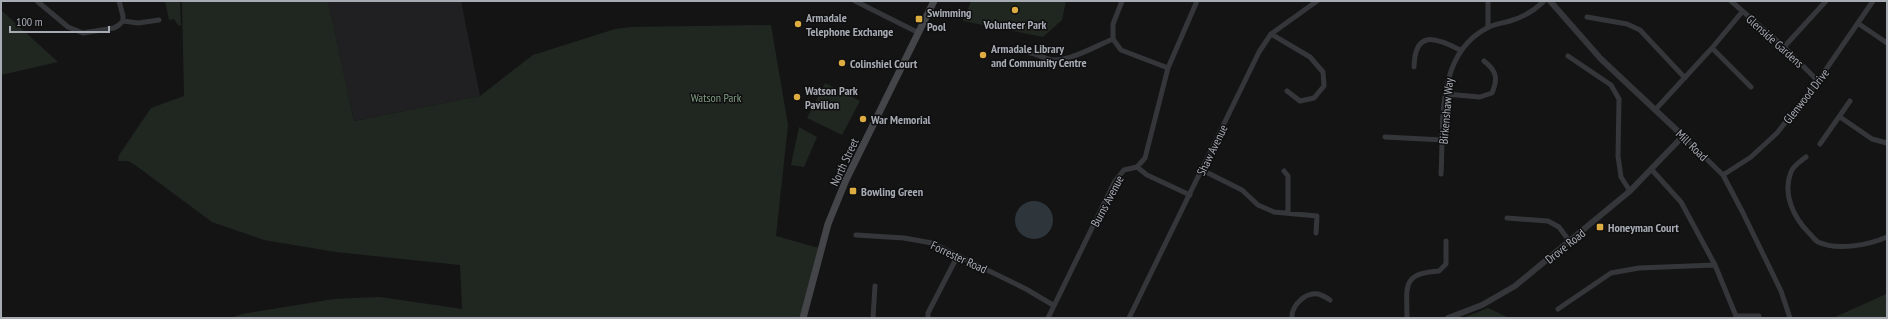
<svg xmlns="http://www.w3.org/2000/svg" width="1888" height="319" font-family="'PT Sans Narrow',sans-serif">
<rect width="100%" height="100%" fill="#141415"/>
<path fill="#202022" d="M328 1H461L480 96 354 121Z"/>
<path fill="#202721" d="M165 1H180L181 26 178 25 174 19 169 20Z
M182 1H328L354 121 480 96 533 55 615 29 631 27 771 25 788 125 776 236 819 248 800 318H231L242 314 334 299 380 297 462 309 460 265 336 252 264 240 212 222 135 165 128 161H118L119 155 151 108 184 96Z
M971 1H1066L1062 20 1043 37 963 21Z
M1 10 58 62 1 75Z
M825 83 860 101 842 135 807 118Z
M799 127 817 137 804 167 791 165Z
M1887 293V318H1833L1884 295Z
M1488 308 1509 318H1463Z"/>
<path fill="#2e363c" d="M1015 220a19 19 0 1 1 38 0a19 19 0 1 1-38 0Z"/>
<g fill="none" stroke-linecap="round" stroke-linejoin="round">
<path stroke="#35363a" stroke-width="5" d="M37 1 68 27 83 33 114 28 119 25 123 21V16L119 1
M855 1 919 33
M1122 1 1113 24V39L1121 50 1168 68
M1488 1V27
M1731 1 1784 47 1818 81
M1587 17 1627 24 1640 30 1685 78
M123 21 138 23 159 20
M1859 24 1887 43
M1271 34 1310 57 1323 72 1324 86 1314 98 1300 101 1287 91
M1784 47 1826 1
M1712 48 1751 87
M1030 53C1038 54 1046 60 1054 60 1070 61 1098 45 1113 39
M1568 56 1611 85 1619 99 1618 156 1621 177 1630 191
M1414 67C1415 30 1435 37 1460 50
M1445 94 1480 97 1492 93C1498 79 1497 71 1484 61
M1655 110 1712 48 1742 12
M1840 117 1872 139 1887 143
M1683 136 1723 175 1743 213 1781 291 1790 318
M1385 137 1443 140
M1820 144 1850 101
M1806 157C1801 161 1793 166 1791 172 1782 194 1794 218 1809 233 1812 236 1815 240 1818 242 1837 251 1869 245 1887 237
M1137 167 1147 175 1190 195
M1202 170 1242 190 1258 205 1274 212 1317 216 1316 233
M1652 170 1681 202 1715 265 1736 316H1759
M1284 171 1288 176V213
M1441 174C1444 124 1435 55 1487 28 1494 24 1503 23 1510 21 1524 17 1534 11 1544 1
M1723 175 1751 157 1777 133 1818 81 1873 1
M1507 218 1548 221 1559 227 1570 242
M856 235 904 238 932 243 1026 289 1053 305
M1558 309 1611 273 1639 268 1715 265
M873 318 875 286
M928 318V313L958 255
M1048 318 1115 181 1124 170 1137 167 1145 158 1168 68 1197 1
M1129 318 1259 52 1271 34 1317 1
M1292 318C1291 306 1305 292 1318 294 1322 295 1327 298 1330 300
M1407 318C1407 287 1401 273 1439 271L1446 264V241"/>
<path stroke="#35363a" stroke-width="6" d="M1448 318 1482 305 1515 286 1630 191 1683 136 1601 59 1550 1"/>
<path stroke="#434549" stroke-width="7" d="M803 318 828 224 846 180 934 1"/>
</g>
<g fill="#dead42" stroke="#0f0f10" stroke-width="1.5">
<circle cx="1015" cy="10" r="4"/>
<rect x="915" y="15" width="8" height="8" rx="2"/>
<circle cx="798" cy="24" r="4"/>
<circle cx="983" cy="55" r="4"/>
<circle cx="842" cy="63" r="4"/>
<circle cx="797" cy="97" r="4"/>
<circle cx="863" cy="119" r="4"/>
<rect x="849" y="187" width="8" height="8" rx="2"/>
<rect x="1596" y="223" width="8" height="8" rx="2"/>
</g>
<g text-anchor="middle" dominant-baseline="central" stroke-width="3" stroke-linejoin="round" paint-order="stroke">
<g font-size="12" font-weight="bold" fill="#a7abb4" stroke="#0f0f10" text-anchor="start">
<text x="927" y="12">Swimming<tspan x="927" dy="14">Pool</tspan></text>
<text x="806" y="17">Armadale<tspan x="806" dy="14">Telephone Exchange</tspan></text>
<text x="1015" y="24" text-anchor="middle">Volunteer Park</text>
<text x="991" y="48">Armadale Library<tspan x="991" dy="14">and Community Centre</tspan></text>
<text x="850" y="63">Colinshiel Court</text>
<text x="805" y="90">Watson Park<tspan x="805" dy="14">Pavilion</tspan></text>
<text x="871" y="119">War Memorial</text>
<text x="861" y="191">Bowling Green</text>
<text x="1608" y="227">Honeyman Court</text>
</g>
<g font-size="12" fill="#a7abb4" stroke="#0f0f10">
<text transform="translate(1775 41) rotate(42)">Glenside Gardens</text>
<text transform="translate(1806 96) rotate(-52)">Glenwood Drive</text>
<text transform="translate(1446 111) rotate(-85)">Birkenshaw Way</text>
<text transform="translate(1692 145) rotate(44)">Mill Road</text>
<text transform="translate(1212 150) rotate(-64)">Shaw Avenue</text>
<text transform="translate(844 162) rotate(-65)">North Street</text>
<text transform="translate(1107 201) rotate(-62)">Burns Avenue</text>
<text transform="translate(1565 246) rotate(-39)">Drove Road</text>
<text transform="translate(959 257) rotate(25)">Forrester Road</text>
</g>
<g font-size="12" fill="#809d82" stroke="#0f0f10">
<text x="716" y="97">Watson Park</text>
</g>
</g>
<rect width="1888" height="319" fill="none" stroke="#a7abb4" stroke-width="4"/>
<path d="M10 26v6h99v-6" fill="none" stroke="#a7abb4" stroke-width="2"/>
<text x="16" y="26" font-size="12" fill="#a7abb4" stroke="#0f0f10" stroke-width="3" paint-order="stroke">100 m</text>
</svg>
